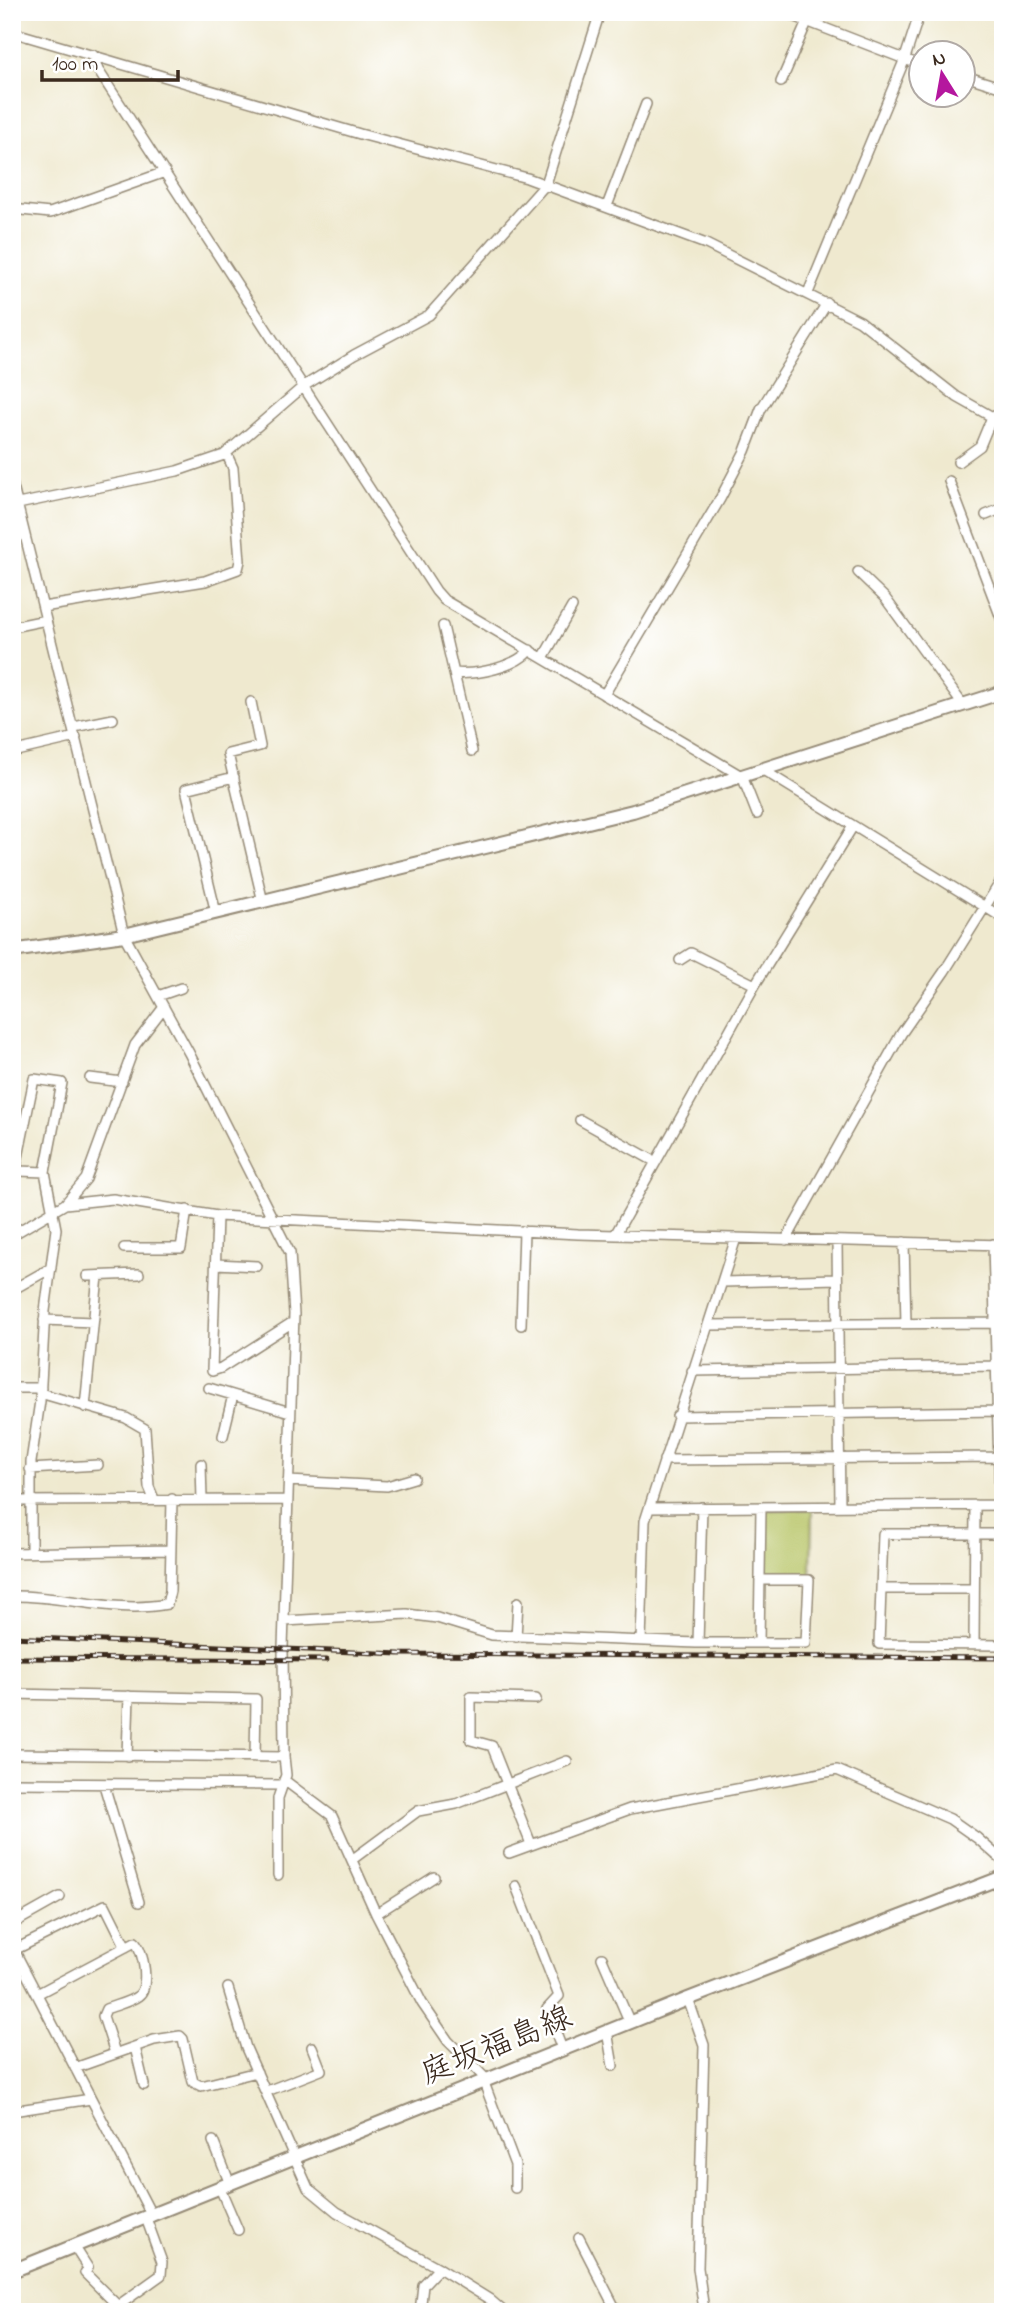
<svg xmlns="http://www.w3.org/2000/svg" width="1015" height="2324" font-family="'Indie Flower','Klee One',sans-serif">
<rect width="100%" height="100%" fill="#fff"/>
<filter id="ink" filterUnits="userSpaceOnUse"><feTurbulence type="fractalNoise" baseFrequency=".0143" numOctaves="2"/><feDisplacementMap in="SourceGraphic" scale="14" xChannelSelector="R" yChannelSelector="G"/><feConvolveMatrix kernelMatrix="1 2 1 2 8 2 1 2 1" color-interpolation-filters="sRGB"/></filter>
<filter id="wash" filterUnits="userSpaceOnUse"><feTurbulence type="fractalNoise" baseFrequency=".00686" numOctaves="4" result="noise"/><feDisplacementMap in="SourceGraphic" scale="28" xChannelSelector="R" yChannelSelector="G"/><feGaussianBlur stdDeviation="1.57" result="paint"/><feColorMatrix in="noise" values="0 0 0 0 0 0 0 0 0 0 0 0 0 0 0 0 0 1.4 0 .05"/><feComposite in="paint" operator="in"/></filter>
<g filter="url(#wash)">
<rect width="100%" height="100%" fill="#efe9cf"/>
<path fill="#b7c466" stroke="#797742" stroke-width="2" d="M812 1509 811 1577 762 1578 763 1510Z"/>
</g>
<g filter="url(#ink)">
<g fill="none" stroke-linecap="round" stroke-linejoin="round">
<g stroke="#958a76" stroke-width="12">
<path id="street" d="M783 12 920 65
M12 32 360 134 527 178 706 244 860 321 957 397 1003 423
M93 55 98 70 436 591 444 600 738 774 744 781 757 814
M962 75 1003 88
M781 82 807 22
M607 206 646 104
M12 209 50 213 165 172
M808 293 904 61 920 12
M224 455 304 386 354 355 429 315 546 184 600 12
M958 462 980 446 992 417
M949 481 1003 623
M12 483 124 935 189 1053 290 1253 294 1314 283 1648 284 1757 12 1754
M18 504 177 471 224 455 228 457 233 468 240 561 238 569 205 581 43 607
M986 515 1003 508
M858 572 885 598 963 705
M443 626 472 751
M12 627 46 620
M543 658 572 607
M454 673C477 675 514 668 530 650
M604 695 720 499 745 451 761 409 827 303
M251 702 260 746 228 754 263 902
M74 727 113 719
M12 752 76 737
M763 770 1003 918
M216 913 186 789 234 777
M680 960 691 953 755 985
M158 996 181 988
M90 1078 122 1082
M580 1120 656 1162
M65 1204 113 1199 217 1216 578 1234 1003 1245
M217 1216 212 1371 221 1368 293 1322
M12 1235 65 1204 86 1179 135 1045 164 1007
M615 1235 755 985 853 826
M786 1240 901 1034 944 972 1003 878
M837 1241 840 1506
M904 1242 906 1323
M993 1244 1000 1505
M124 1248H181L187 1210
M216 1264 257 1266
M87 1276 139 1274
M723 1282 837 1279
M12 1290 51 1268
M44 1320 93 1322
M521 1325 524 1231
M708 1325 995 1323
M692 1371 996 1366
M12 1388H41
M209 1388 290 1412
M40 1393 126 1418 145 1429 149 1487 154 1499
M85 1407 98 1276
M677 1416 998 1411
M223 1436 233 1395
M664 1460 999 1457
M201 1464 202 1500
M30 1469 98 1465
M288 1481 387 1486 414 1478
M12 1501 288 1500
M649 1508 1003 1505
M1003 1534H883L879 1644 1003 1645
M31 1552V1462L40 1401 45 1311 56 1229 45 1172 62 1083 34 1079 16 1167 19 1171 45 1172
M12 1553 171 1550
M881 1589H974
M12 1596C63 1595 116 1614 167 1604L170 1591 172 1499
M285 1621 407 1614 437 1618 492 1635 696 1643H806L809 1580H760
M516 1637 518 1602
M641 1641 645 1521 736 1238
M698 1643 702 1507
M759 1643 761 1507
M974 1645 975 1505
M12 1694 256 1699 255 1757
M127 1756 129 1696
M284 1780 332 1816 376 1914 422 2003 448 2041 486 2079
M12 1783 281 1785
M104 1785 139 1902
M531 1844 492 1746 471 1740V1697L536 1699
M509 1853 630 1809 837 1770 950 1819 977 1838 1003 1861
M353 1859 418 1811 456 1804 567 1761
M278 1875V1798L286 1775 284 1757
M516 1886 559 1996 547 2009 562 2049
M376 1914 434 1877
M12 1924 60 1897
M12 1946 152 2216
M14 1950 105 1905 126 1947
M602 1958 630 2023
M228 1988 246 2048 308 2188 337 2212 439 2268 489 2299 504 2312
M37 1994 135 1942C144 1951 150 1988 138 1996 130 2002 116 2005 106 2009L103 2016 115 2053
M688 1999 704 2045 698 2268 704 2310 694 2312
M607 2031 613 2066
M135 2047 144 2085
M75 2068 154 2040 180 2036 183 2039 193 2082 201 2086 257 2072
M483 2080 515 2165V2188
M267 2091 321 2070 312 2047
M12 2111 91 2099
M213 2141 230 2184
M220 2188 238 2230
M579 2238 617 2312
M74 2246 88 2268 85 2273 124 2312
M119 2305 161 2275 162 2262 146 2218
M420 2312 423 2285 439 2268"/>
</g>
<g stroke="#958a76" stroke-width="16">
<path id="secondary" d="M12 951 124 935 633 811 1003 692
M12 2271 688 1999 1003 1877"/>
</g>
<use href="#street" stroke="#fff" stroke-width="9"/>
<use href="#secondary" stroke="#fff" stroke-width="12"/>
<g stroke="#3b2a1e" stroke-width="5">
<path id="rail" d="M12 1637 400 1654 1003 1658
M12 1658 327 1660"/>
</g>
<use href="#rail" stroke="#fff" stroke-width="2.5" stroke-dasharray="8" stroke-linecap="butt"/>
</g>
</g>
<g text-anchor="middle" dominant-baseline="central" stroke-width="5" stroke-linejoin="round" paint-order="stroke">
<g font-size="32" fill="#3b2a1e" stroke="#fff">
<text transform="translate(497 2047) rotate(-22)">庭坂福島線</text>
</g>
</g>
<rect width="1015" height="2324" fill="none" stroke="#fff" stroke-width="42"/>
<g transform="translate(942 74) rotate(349)"><circle r="33" fill="#ffffff" stroke="#b1aaa5" stroke-width="2"/>
<path d="M0-5L12 26L0 18L-12 26Z" fill="#b5179e"/>
<text y="-10" font-size="19" font-weight="bold" text-anchor="middle" fill="#3b2a1e">N</text>
</g>
<path d="M42 70v10h136v-10" fill="none" stroke="#3b2a1e" stroke-width="3.5"/>
<text x="52" y="70" font-size="21" fill="#3b2a1e" stroke="#ffffff" stroke-width="5" paint-order="stroke">100 m</text>
</svg>
